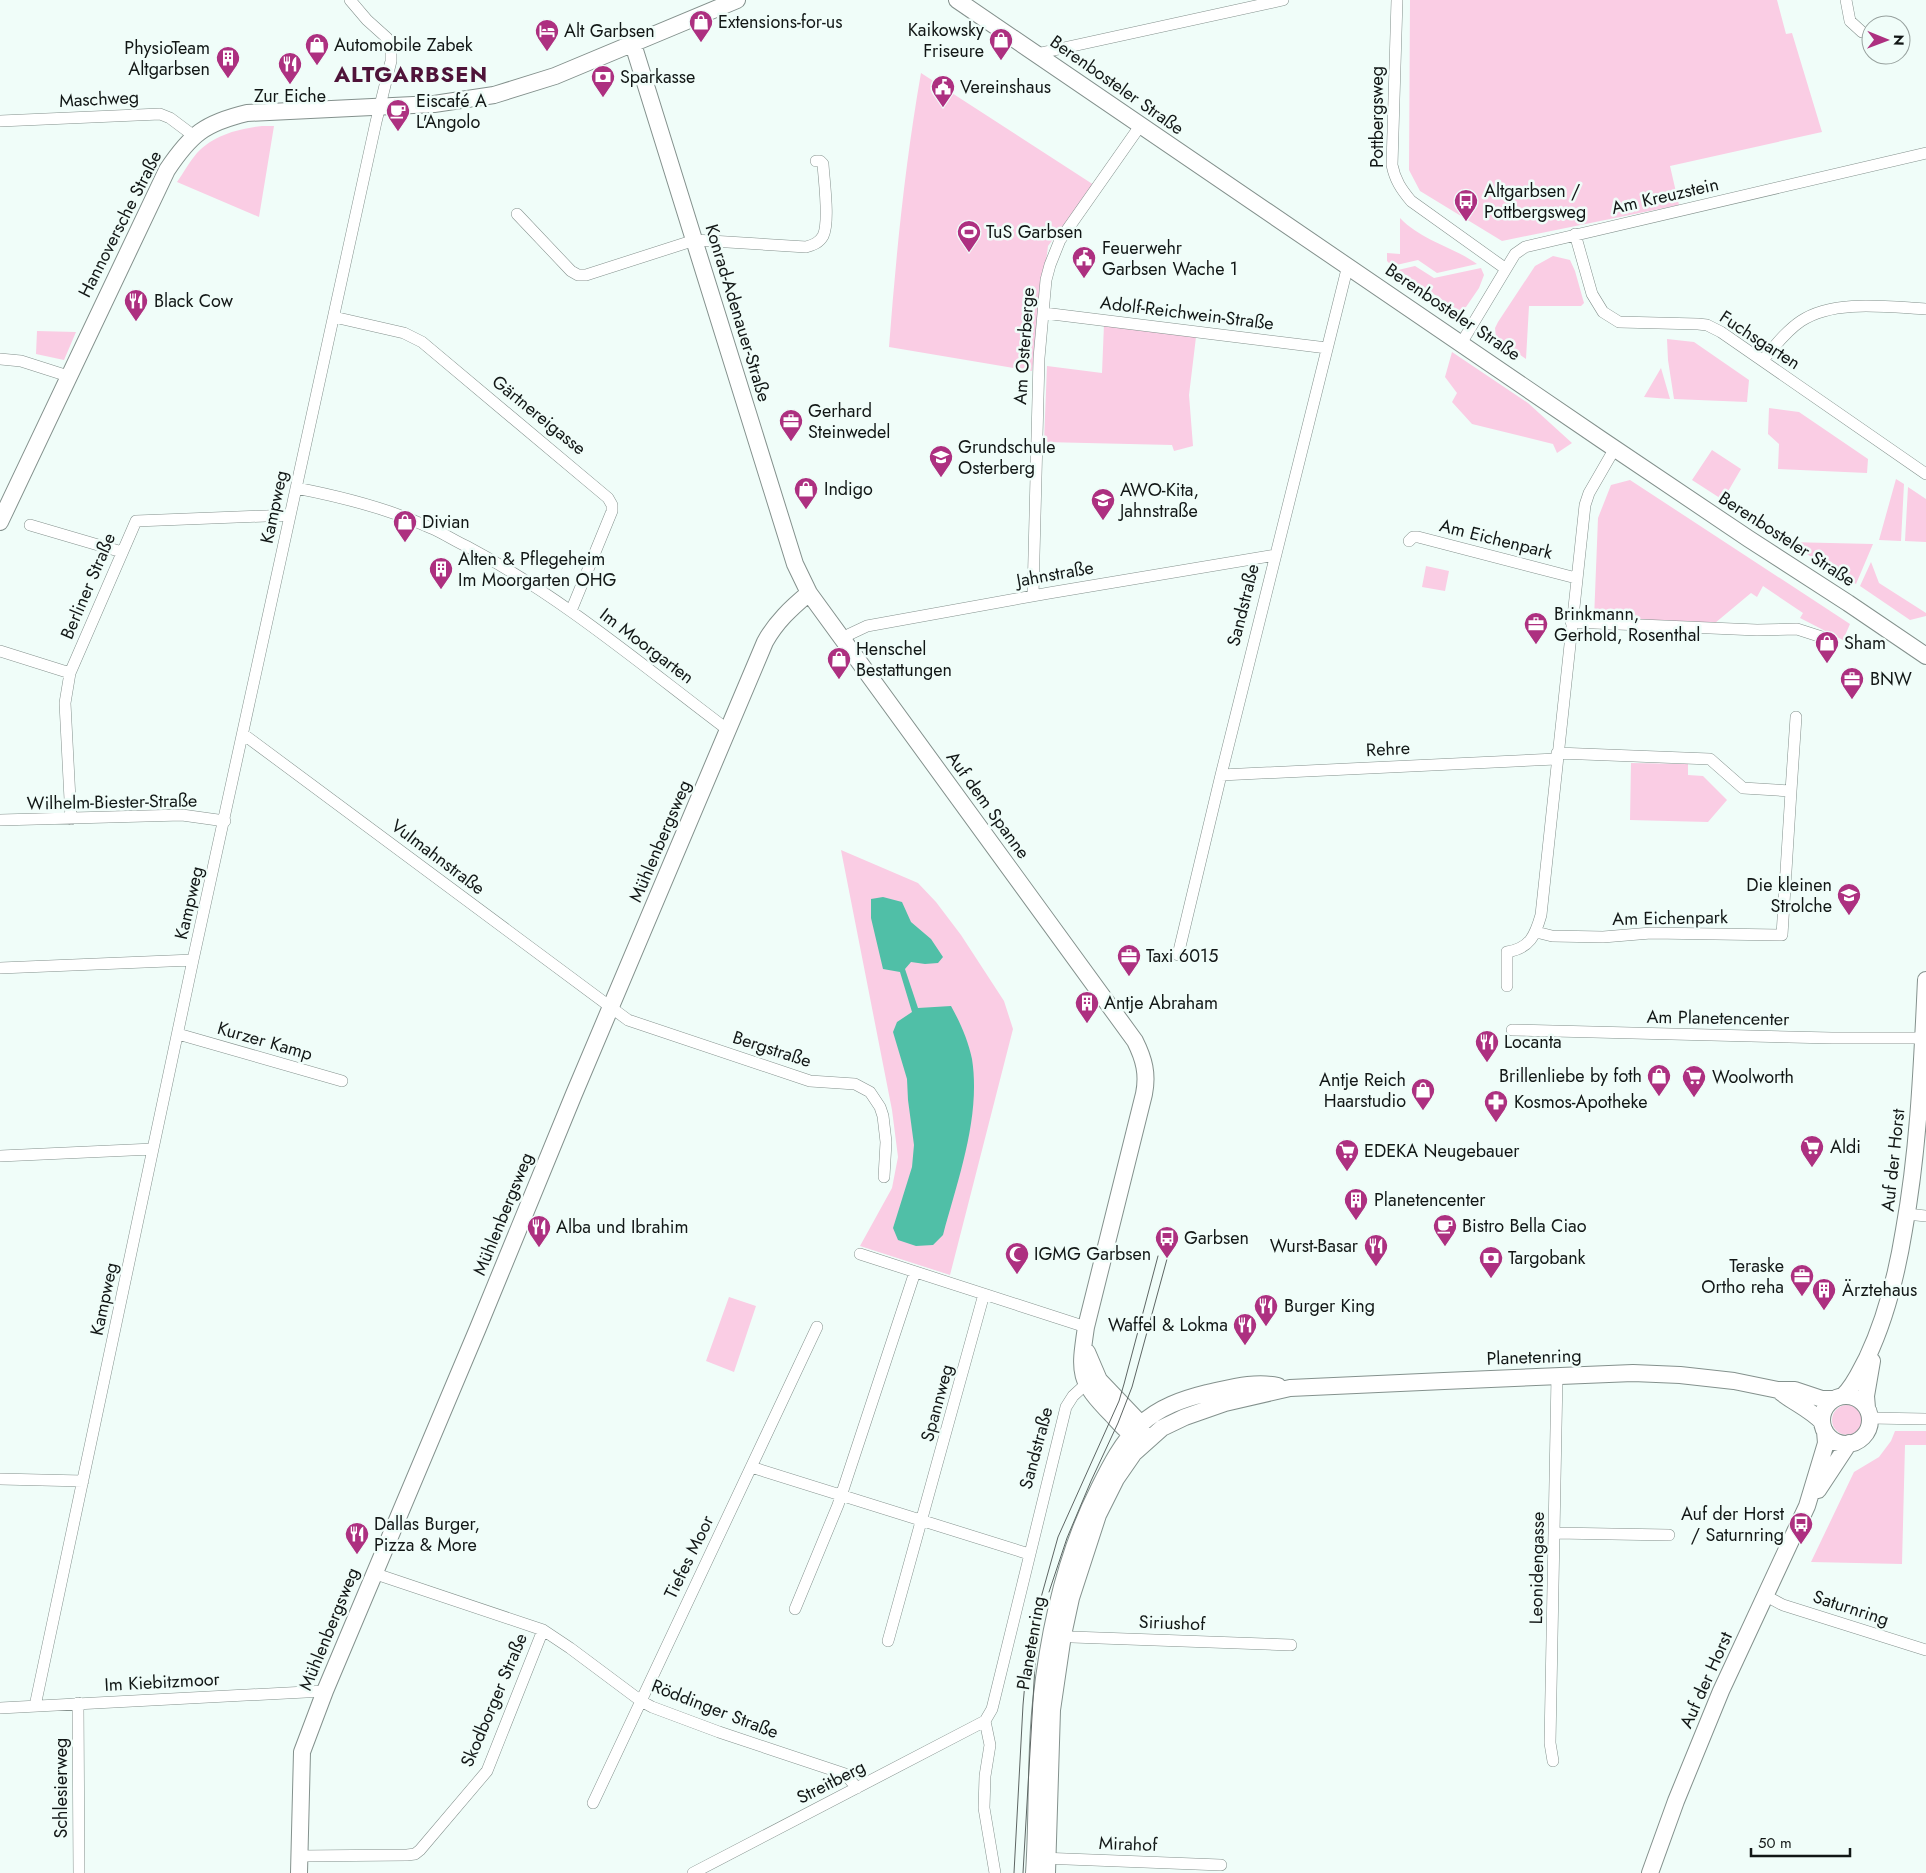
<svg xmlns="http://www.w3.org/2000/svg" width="1926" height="1873" font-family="Jost,sans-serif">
<rect width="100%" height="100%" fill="#f0fdf9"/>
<path fill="#facde4" d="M1410 0H1777L1786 34 1792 33 1822 132 1670 166 1679 205 1502 241 1420 191 1409 170Z
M921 73 1094 185 1048 246 1032 371 889 347C896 255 905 164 921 73Z
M262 126H274L259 217 177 182C184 172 190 161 197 153 214 135 238 129 262 126Z
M1400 218C1422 241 1452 246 1477 264L1437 273 1418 260 1392 266 1387 261V253L1400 254Z
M1553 256 1570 260 1575 271 1584 303 1581 306H1529L1526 359 1496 338 1495 328 1498 322 1535 266Z
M1415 266 1434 278 1481 268 1484 275 1479 288 1466 307 1460 310 1456 309 1398 270Z
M1104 324 1196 337 1189 395 1193 446 1174 451 1172 445 1044 442 1047 366 1102 373Z
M37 331 76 332 64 360 36 354Z
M1667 339 1694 342 1749 380 1747 402 1674 399 1668 360Z
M1452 352 1528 403 1572 443 1557 453 1553 444 1472 424 1452 402 1457 393 1445 377Z
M1661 368 1670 399 1644 397Z
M1769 408 1799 412 1868 459 1867 473 1778 469 1779 444 1768 434Z
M1712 450 1741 469 1723 500 1692 480Z
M1896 479 1904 484 1901 541 1879 540Z
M1630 480 1850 624 1843 640 1800 618 1803 613 1763 586 1757 597 1751 593 1715 623 1594 619 1598 518 1611 485Z
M1908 487 1926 499V542L1905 541Z
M1787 542 1873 544 1856 584Z
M1871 562 1879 583 1926 613V616L1910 620 1860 586Z
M1426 566 1449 571 1445 591 1422 587Z
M1631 763 1688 764V775L1703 776 1727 800 1708 822 1630 820Z
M841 850 918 883 936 902 961 935 1004 1001 1013 1029 950 1275 860 1246 892 1188 898 1157 892 1110Z
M729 1297 756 1306 734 1372 706 1361Z
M1832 1420a15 15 0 1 1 30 0a15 15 0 1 1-30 0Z
M1895 1431H1926V1445H1905L1902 1564 1811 1562 1854 1472 1879 1457 1891 1441Z"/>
<path fill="#50bfa7" d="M883 897 902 902 911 922 931 939 943 957 938 963 925 964 911 962 905 969 918 1008 951 1006C960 1022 968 1040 972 1059 981 1117 958 1179 943 1235L933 1245 916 1246 898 1240 893 1228 912 1167 914 1145 908 1100 907 1079 893 1032 897 1022 912 1012 900 972 883 969 871 918V899Z"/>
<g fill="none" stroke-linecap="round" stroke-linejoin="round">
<g stroke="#84918d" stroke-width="12">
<path id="street" d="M1397 0 1392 165C1395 180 1401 189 1411 201L1506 269
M1846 0 1850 21 1862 32
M1036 54 1283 0
M0 121 160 114 170 118 194 136
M517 214 571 271 578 275H586L695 240 806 247C813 245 819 243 823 236 830 222 824 181 823 164L820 161H816
M1575 234 1592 294 1603 312 1619 322 1698 324 1707 325 1721 332 1926 474
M1044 313 1327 348
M334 317 404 333 422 342 608 498 612 505V511L571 611
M1462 342 1515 254 1525 247 1926 153
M0 359 21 361 68 376
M1763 360C1774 347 1786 331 1801 321 1834 299 1888 307 1926 309
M296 488C343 497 387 508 431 528 443 533 455 541 468 547 562 597 643 666 728 730
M30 525 122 552
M1409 541 1413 537H1418L1576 578
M1033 595 1039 358 1046 280 1050 265 1060 240 1140 126
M1571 622 1757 630 1797 629 1831 640
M844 639 850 634 867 626 1049 593 1276 555
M0 651 70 673
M243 734 628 1020 810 1081 855 1084 870 1092 880 1107 883 1116 886 1142 884 1177
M1221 775 1556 759
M1791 791 1796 717
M71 819 65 703 70 673 136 521 290 515
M0 820 182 815 225 821
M1536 932 1552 936 1603 937 1651 933 1782 935 1791 791 1743 788 1710 759 1557 753
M1178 955 1221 775 1348 265
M0 968 193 960
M1507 986V952C1530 948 1535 936 1541 915L1585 505 1589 493 1615 448
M1512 1030 1832 1038H1923
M178 1034 342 1081
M0 1156 153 1149
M1907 1214 1926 1216
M860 1254 1086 1327
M1870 1418 1926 1419
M751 1467 1029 1554
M0 1479 83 1481
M1555 1533 1669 1535
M373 1573 543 1630 570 1648 641 1701 652 1707 719 1732 845 1774 857 1788
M1766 1596 1783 1605 1926 1650
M795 1609 838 1505 915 1272
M1056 1633 1072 1637 1291 1645
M888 1641 984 1294
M78 1703 79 1873
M35 1706 193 960 376 122 391 61V49L387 38 367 20 350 0
M0 1708 325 1691
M1553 1761 1550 1743 1557 1376
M593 1803 817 1327
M299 1856 407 1855 415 1854 420 1850 487 1771 543 1630
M1041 1858 1221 1865
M693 1873 985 1721
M995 1873 984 1808 985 1776 990 1745 985 1721 992 1709 1066 1407 1073 1396 1086 1384"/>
</g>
<g stroke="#84918d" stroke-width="18">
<path id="secondary" d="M957 0 1602 440 1749 539 1848 603 1926 656
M633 44 795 564 809 593 1135 1041C1144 1059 1148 1074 1144 1094L1086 1327C1079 1374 1078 1380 1112 1415 1124 1428 1128 1434 1145 1441
M0 522 167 170C191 134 205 123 247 113L434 104 494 95 555 76 737 0
M1087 1352 1099 1380 1141 1424 1143 1435
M1778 1390C1792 1402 1810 1409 1822 1422
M1843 1396C1854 1386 1860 1371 1867 1358 1886 1318 1897 1273 1904 1230 1919 1147 1922 1063 1926 980
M1822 1420a24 24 0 1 1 48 0a24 24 0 1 1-48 0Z
M1867 1408 1866 1396 1872 1361
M1818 1490 1849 1443
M299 1873 302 1752 325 1691 478 1328 574 1094 765 642C776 622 791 608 809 593
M1034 1873C1038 1816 1035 1759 1041 1703 1049 1628 1065 1555 1099 1488 1110 1466 1122 1442 1140 1425 1159 1407 1183 1399 1207 1393 1231 1388 1254 1381 1278 1386
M1047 1873 1052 1710 1063 1635 1071 1598 1098 1515 1116 1479 1134 1453 1162 1428 1185 1417 1225 1403 1290 1388 1444 1381 1633 1373 1680 1375 1734 1381 1778 1390H1795L1822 1399H1834
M1650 1873 1676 1801 1721 1691 1807 1506 1826 1443 1825 1431"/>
</g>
<use href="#street" stroke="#fff" stroke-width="11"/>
<use href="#secondary" stroke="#fff" stroke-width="16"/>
<path stroke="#5d6563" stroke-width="1" d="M1049 1592 1067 1538 1091 1481 1118 1423 1132 1387 1167 1259
M1014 1873 1023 1705 1027 1660 1035 1619 1058 1537 1119 1401 1124 1384 1158 1256
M1023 1873 1035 1665 1039 1634"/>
</g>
<defs>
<g id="shop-pin" transform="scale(1.25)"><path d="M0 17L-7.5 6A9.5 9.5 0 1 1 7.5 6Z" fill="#ad3080" stroke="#f0fdf9"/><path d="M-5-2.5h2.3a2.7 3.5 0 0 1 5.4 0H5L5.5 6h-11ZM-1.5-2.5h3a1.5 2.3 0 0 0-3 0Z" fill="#fff"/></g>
<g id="hotel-pin" transform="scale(1.25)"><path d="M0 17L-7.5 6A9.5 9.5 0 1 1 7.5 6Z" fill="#ad3080" stroke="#f0fdf9"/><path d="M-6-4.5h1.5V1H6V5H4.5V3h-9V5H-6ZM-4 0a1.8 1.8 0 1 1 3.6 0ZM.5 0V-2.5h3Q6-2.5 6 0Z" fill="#fff"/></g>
<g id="building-pin" transform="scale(1.25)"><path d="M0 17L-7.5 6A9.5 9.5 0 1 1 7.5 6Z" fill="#ad3080" stroke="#f0fdf9"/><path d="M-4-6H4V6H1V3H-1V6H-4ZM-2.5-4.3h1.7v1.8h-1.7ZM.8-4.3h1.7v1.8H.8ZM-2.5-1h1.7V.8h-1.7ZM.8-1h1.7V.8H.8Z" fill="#fff"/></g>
<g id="restaurant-pin" transform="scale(1.25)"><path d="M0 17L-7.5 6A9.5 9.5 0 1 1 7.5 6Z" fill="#ad3080" stroke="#f0fdf9"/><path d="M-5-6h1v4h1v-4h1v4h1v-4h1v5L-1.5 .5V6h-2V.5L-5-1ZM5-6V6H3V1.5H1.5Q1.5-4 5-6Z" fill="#fff"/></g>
<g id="bank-pin" transform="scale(1.25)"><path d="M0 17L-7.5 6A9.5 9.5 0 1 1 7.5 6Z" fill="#ad3080" stroke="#f0fdf9"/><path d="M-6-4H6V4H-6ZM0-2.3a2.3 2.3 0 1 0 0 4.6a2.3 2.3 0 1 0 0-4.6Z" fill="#fff"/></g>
<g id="civic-pin" transform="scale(1.25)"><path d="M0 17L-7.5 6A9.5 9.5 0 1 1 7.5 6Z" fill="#ad3080" stroke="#f0fdf9"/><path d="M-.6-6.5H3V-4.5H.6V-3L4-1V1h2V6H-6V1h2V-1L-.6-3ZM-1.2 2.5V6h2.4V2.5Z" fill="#fff"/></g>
<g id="cafe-pin" transform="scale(1.25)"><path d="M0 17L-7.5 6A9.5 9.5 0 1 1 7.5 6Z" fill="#ad3080" stroke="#f0fdf9"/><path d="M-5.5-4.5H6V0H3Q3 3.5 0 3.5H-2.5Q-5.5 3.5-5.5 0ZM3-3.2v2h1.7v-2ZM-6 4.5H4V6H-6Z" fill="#fff"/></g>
<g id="bus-pin" transform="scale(1.25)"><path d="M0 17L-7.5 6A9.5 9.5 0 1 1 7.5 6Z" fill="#ad3080" stroke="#f0fdf9"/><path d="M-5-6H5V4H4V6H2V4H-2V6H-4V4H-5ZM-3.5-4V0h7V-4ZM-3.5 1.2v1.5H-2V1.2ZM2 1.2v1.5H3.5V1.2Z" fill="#fff"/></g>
<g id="stadium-pin" transform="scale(1.25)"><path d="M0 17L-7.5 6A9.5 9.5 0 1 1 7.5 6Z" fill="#ad3080" stroke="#f0fdf9"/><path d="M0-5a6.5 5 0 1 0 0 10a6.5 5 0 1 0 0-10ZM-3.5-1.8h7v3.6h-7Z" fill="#fff"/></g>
<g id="office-pin" transform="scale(1.25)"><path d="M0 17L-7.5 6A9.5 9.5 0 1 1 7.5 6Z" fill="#ad3080" stroke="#f0fdf9"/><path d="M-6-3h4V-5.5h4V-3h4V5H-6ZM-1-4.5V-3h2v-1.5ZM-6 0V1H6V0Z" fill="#fff"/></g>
<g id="school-pin" transform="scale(1.25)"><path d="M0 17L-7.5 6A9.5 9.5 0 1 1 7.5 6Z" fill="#ad3080" stroke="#f0fdf9"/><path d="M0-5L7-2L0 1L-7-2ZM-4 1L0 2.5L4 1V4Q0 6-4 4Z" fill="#fff"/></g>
<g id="supermarket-pin" transform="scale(1.25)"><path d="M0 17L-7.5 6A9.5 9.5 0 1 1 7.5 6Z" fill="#ad3080" stroke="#f0fdf9"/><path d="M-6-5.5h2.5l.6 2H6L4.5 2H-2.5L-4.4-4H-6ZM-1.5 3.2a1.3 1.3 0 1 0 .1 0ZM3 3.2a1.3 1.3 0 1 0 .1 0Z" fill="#fff"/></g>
<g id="pharmacy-pin" transform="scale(1.25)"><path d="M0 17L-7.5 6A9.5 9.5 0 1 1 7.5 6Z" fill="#ad3080" stroke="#f0fdf9"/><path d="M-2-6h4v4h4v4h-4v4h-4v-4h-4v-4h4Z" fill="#fff"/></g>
<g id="mosque-pin" transform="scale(1.25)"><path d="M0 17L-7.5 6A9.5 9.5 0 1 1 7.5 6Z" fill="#ad3080" stroke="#f0fdf9"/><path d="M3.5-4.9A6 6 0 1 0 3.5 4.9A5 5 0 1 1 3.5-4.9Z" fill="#fff"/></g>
</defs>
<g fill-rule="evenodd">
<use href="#shop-pin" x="701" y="22"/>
<use href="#hotel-pin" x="547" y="31"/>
<use href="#shop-pin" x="1001" y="40"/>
<use href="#shop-pin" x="317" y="45"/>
<use href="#building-pin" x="228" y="58"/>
<use href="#restaurant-pin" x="290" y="64"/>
<use href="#bank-pin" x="603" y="77"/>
<use href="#civic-pin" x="943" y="87"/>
<use href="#cafe-pin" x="398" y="111"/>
<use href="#bus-pin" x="1466" y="201"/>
<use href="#stadium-pin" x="969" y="232"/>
<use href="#civic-pin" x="1084" y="258"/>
<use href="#restaurant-pin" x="136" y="301"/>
<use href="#office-pin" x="791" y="421"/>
<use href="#school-pin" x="941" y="457"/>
<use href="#shop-pin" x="806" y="489"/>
<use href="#school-pin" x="1103" y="500"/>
<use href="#shop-pin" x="405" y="522"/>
<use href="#building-pin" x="441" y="569"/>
<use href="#office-pin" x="1536" y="624"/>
<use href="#shop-pin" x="1827" y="643"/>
<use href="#shop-pin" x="839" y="659"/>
<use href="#office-pin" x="1852" y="679"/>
<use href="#school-pin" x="1849" y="895"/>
<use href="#office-pin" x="1129" y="956"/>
<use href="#building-pin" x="1087" y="1003"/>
<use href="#restaurant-pin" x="1487" y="1042"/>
<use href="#shop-pin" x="1659" y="1076"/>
<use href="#supermarket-pin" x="1694" y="1077"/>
<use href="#shop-pin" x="1423" y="1090"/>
<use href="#pharmacy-pin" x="1496" y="1102"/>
<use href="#supermarket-pin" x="1812" y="1147"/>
<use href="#supermarket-pin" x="1347" y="1151"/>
<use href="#building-pin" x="1356" y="1200"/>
<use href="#cafe-pin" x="1445" y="1226"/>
<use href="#restaurant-pin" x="539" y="1227"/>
<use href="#bus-pin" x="1167" y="1238"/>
<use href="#restaurant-pin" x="1376" y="1246"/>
<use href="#mosque-pin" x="1017" y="1254"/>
<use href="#bank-pin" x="1491" y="1258"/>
<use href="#office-pin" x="1802" y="1276"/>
<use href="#building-pin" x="1824" y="1290"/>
<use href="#restaurant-pin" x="1266" y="1306"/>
<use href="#restaurant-pin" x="1245" y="1325"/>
<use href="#bus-pin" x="1801" y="1524"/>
<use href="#restaurant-pin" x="357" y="1534"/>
</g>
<g text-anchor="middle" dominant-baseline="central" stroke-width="5" stroke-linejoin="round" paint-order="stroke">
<g font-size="18" fill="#121716" stroke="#f0fdf9" text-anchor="start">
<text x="718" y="22">Extensions-for-us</text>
<text x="984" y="30" text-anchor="end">Kaikowsky<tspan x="984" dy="21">Friseure</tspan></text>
<text x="564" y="31">Alt Garbsen</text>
<text x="334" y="45">Automobile Zabek</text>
<text x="210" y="48" text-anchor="end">PhysioTeam<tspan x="210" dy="21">Altgarbsen</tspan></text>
<text x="620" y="77">Sparkasse</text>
<text x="960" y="87">Vereinshaus</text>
<text x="290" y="96" text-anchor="middle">Zur Eiche</text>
<text x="416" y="101">Eiscafé A<tspan x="416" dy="21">L'Angolo</tspan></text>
<text x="1484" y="191">Altgarbsen /<tspan x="1484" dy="21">Pottbergsweg</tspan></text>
<text x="986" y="232">TuS Garbsen</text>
<text x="1102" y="248">Feuerwehr<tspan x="1102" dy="21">Garbsen Wache 1</tspan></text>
<text x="154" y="301">Black Cow</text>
<text x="808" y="411">Gerhard<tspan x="808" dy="21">Steinwedel</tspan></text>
<text x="958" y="447">Grundschule<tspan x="958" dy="21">Osterberg</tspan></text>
<text x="824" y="489">Indigo</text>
<text x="1120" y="490">AWO-Kita,<tspan x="1120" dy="21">Jahnstraße</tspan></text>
<text x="422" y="522">Divian</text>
<text x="458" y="559">Alten &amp; Pflegeheim<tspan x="458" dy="21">Im Moorgarten OHG</tspan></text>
<text x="1554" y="614">Brinkmann,<tspan x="1554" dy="21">Gerhold, Rosenthal</tspan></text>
<text x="1844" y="643">Sham</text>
<text x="856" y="649">Henschel<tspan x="856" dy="21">Bestattungen</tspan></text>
<text x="1870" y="679">BNW</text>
<text x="1832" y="885" text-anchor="end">Die kleinen<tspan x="1832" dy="21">Strolche</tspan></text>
<text x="1146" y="956">Taxi 6015</text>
<text x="1104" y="1003">Antje Abraham</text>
<text x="1504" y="1042">Locanta</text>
<text x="1642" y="1076" text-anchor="end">Brillenliebe by foth</text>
<text x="1712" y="1077">Woolworth</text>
<text x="1406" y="1080" text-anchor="end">Antje Reich<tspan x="1406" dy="21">Haarstudio</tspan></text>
<text x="1514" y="1102">Kosmos-Apotheke</text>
<text x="1830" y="1147">Aldi</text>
<text x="1364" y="1151">EDEKA Neugebauer</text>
<text x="1374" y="1200">Planetencenter</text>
<text x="1462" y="1226">Bistro Bella Ciao</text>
<text x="556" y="1227">Alba und Ibrahim</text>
<text x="1184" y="1238">Garbsen</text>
<text x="1358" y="1246" text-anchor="end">Wurst-Basar</text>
<text x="1034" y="1254">IGMG Garbsen</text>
<text x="1508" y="1258">Targobank</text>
<text x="1784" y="1266" text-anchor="end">Teraske<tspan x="1784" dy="21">Ortho reha</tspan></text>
<text x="1842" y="1290">Ärztehaus</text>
<text x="1284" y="1306">Burger King</text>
<text x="1228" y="1325" text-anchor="end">Waffel &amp; Lokma</text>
<text x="1784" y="1514" text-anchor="end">Auf der Horst<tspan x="1784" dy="21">/ Saturnring</tspan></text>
<text x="374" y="1524">Dallas Burger,<tspan x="374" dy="21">Pizza &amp; More</tspan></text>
</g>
<g font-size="18" fill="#121716" stroke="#f0fdf9">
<text transform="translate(1117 85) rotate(35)">Berenbosteler Straße</text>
<text transform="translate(99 99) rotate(-3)">Maschweg</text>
<text transform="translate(1377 117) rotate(-90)">Pottbergsweg</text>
<text transform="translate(1665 196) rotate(-13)">Am Kreuzstein</text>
<text transform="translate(120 224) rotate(-63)">Hannoversche Straße</text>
<text transform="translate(1453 312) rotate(34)">Berenbosteler Straße</text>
<text transform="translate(738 313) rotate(73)">Konrad-Adenauer-Straße</text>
<text transform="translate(1187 313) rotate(7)">Adolf-Reichwein-Straße</text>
<text transform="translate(1760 340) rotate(33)">Fuchsgarten</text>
<text transform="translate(1024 346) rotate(-86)">Am Osterberge</text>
<text transform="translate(539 415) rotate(39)">Gärtnereigasse</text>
<text transform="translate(274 507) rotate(-78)">Kampweg</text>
<text transform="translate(1496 539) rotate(14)">Am Eichenpark</text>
<text transform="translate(1787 539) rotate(33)">Berenbosteler Straße</text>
<text transform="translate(1055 574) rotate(-10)">Jahnstraße</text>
<text transform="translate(88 586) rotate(-67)">Berliner Straße</text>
<text transform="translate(1243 605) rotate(-76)">Sandstraße</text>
<text transform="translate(647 646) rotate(37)">Im Moorgarten</text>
<text transform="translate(1388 749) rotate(-3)">Rehre</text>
<text transform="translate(112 802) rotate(-1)">Wilhelm-Biester-Straße</text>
<text transform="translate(988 805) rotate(54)">Auf dem Spanne</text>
<text transform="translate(660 841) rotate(-67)">Mühlenbergsweg</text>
<text transform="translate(438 857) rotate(37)">Vulmahnstraße</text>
<text transform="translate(189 903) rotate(-77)">Kampweg</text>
<text transform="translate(1670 918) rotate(-1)">Am Eichenpark</text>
<text transform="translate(1718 1018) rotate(1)">Am Planetencenter</text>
<text transform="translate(265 1041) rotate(16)">Kurzer Kamp</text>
<text transform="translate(772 1049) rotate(18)">Bergstraße</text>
<text transform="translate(1893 1160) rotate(-84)">Auf der Horst</text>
<text transform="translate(503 1214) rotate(-68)">Mühlenbergsweg</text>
<text transform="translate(104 1299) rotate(-78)">Kampweg</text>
<text transform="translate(1534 1357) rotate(-2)">Planetenring</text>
<text transform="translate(937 1403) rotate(-75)">Spannweg</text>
<text transform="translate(1036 1448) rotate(-75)">Sandstraße</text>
<text transform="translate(689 1557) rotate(-64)">Tiefes Moor</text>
<text transform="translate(1537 1568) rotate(-89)">Leonidengasse</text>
<text transform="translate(1851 1608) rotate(18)">Saturnring</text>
<text transform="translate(1172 1623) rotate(2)">Siriushof</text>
<text transform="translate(329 1629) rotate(-68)">Mühlenbergsweg</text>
<text transform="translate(1031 1643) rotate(-80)">Planetenring</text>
<text transform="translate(1706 1680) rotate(-66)">Auf der Horst</text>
<text transform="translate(162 1682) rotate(-3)">Im Kiebitzmoor</text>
<text transform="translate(494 1700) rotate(-67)">Skodborger Straße</text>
<text transform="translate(715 1709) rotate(21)">Röddinger Straße</text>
<text transform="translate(831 1782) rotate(-27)">Streitberg</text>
<text transform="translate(61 1788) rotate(-90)">Schlesierweg</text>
<text transform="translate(1128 1844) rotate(2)">Mirahof</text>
</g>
<g font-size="22" font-weight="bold" letter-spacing="1" fill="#4f1339" stroke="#f0fdf9">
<text x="411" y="74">ALTGARBSEN</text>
</g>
</g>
<g transform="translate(1886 40) rotate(91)"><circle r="24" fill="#f0fdf9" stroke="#97a19e"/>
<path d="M0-4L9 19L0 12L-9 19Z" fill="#ad3080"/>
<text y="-8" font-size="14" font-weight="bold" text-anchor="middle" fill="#121716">N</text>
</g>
<path d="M1751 1848v8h99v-8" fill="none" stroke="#121716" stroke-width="2.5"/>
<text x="1758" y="1848" font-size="15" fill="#121716" stroke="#f0fdf9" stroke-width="4" paint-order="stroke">50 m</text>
</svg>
